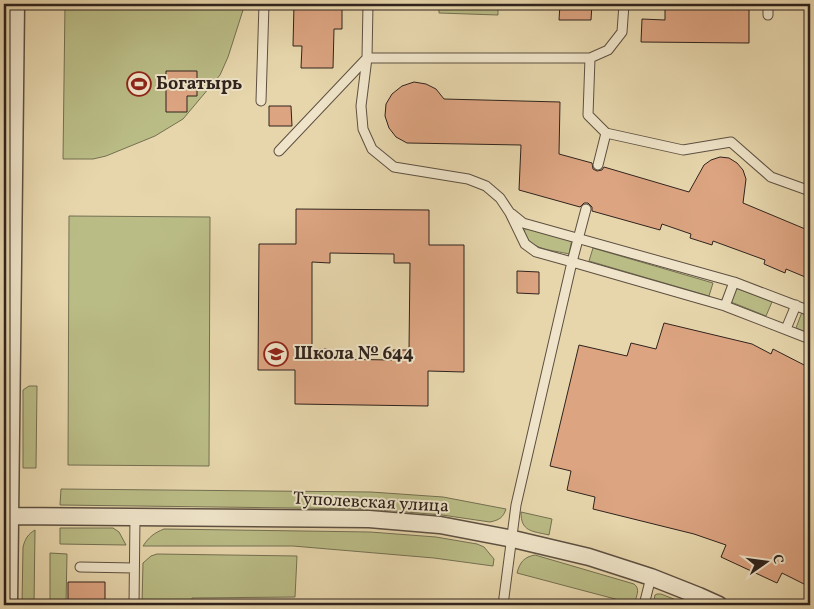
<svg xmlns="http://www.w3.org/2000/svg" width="814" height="609" font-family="Vollkorn,serif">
<rect width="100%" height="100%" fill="#e7d6ac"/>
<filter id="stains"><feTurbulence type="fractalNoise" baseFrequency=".004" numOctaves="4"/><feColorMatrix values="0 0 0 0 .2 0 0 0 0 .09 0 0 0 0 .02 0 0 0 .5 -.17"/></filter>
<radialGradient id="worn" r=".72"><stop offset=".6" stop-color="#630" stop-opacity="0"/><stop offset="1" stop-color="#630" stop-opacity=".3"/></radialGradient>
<path fill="#babc86" stroke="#747052" d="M65 4H243V10L228 57 220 75 183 119 155 136 106 156 93 159H63Z
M439 4H498V15L439 13Z
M69 216 210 217 209 466 68 465Z
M526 227 572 239 569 254C553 250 529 250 524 232Z
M593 248 713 283 709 296 589 261Z
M736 288 772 302 766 316 731 302Z
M802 312 810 316V334L796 328Z
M29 386H37L36 468H23V390Z
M61 489 371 492 443 497 506 509C503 518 499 520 490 522L442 515 370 509 60 505Z
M521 512 552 519 549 535C532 531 521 532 521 512Z
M60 528H113L119 532 126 545 60 544Z
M164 529 370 532 436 537 477 544 484 547 494 559 493 566 434 558 293 546H143C149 537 154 533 164 529Z
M35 530 34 605H22L23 547C25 539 28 534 35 530Z
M50 553 67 554 66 605H50Z
M157 554 297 556 295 597 192 598 191 605H142L143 563 151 556Z
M535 555 634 584C641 589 636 597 634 604L517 573C520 562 524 557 535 555Z
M657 594H661L689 605H653L655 595Z"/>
<path fill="#dca481" stroke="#2f231d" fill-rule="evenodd" d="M294 4H334V6H342V29H334L333 68H301L302 46H293Z
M560 4H592L591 20H559Z
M665 4H749V43L641 42 642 19 665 20Z
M166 71H197V96H187V112H166Z
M414 82 426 84 436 89 444 99 560 102 559 154 592 163 593 169 597 171 602 170 604 167 689 192 704 165 711 160 720 157 729 158 737 163 743 170 746 179 743 203 810 231V279L786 269 785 273 764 264 765 260 713 241 712 245 690 238 691 234 662 224 660 230 592 211V207L588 203H584L580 207 519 190 521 145 407 143 396 137 389 128 385 116 386 104 392 94 402 86Z
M269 106H291L292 126H269Z
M296 209 429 210V245H464V372L428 371V406L295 404V370H258L259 244H296ZM330 253 394 254V263H410L409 350H393V360L330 359V349H312V262L330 263Z
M517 271 539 272V294L517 293Z
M664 323 752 344 771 354 773 349 810 368V587L782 573 777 583 721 557 726 545 694 534 593 509 595 497 567 490 571 471 550 466 579 345 627 356 631 343 656 349Z
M68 582H105V605H77V603H68Z"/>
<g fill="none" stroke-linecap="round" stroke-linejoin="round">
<g stroke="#5d5041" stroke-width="11">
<path id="lane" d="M368 4 367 58H590L588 115 606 133 683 150 731 142 771 177 810 191
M768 4V15
M367 58 361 106 363 129 372 149 394 167 468 179 486 186 500 198 510 213 525 244 536 252 572 262 586 209
M590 58 608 50 622 32 624 4
M261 101 264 4
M279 151 367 58
M598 165 606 133
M512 214 523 223 734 282 810 311
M725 306 734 282
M786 329 796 305
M80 567 134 568
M134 605 135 517
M503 605 516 505 572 262 725 306 810 339
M644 605 651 577"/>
</g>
<g stroke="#5d5041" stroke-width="19">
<path id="street" d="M10 516 369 519 440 525 513 539 589 557 651 577 699 596 719 605
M9 605 16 4"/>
</g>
<use href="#lane" stroke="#efe4c9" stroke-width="9"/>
<use href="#street" stroke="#efe4c9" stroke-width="16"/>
</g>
<defs>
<g id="stadium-ring" transform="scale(1.25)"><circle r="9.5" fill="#efe4c9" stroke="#8f2418" stroke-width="1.5"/><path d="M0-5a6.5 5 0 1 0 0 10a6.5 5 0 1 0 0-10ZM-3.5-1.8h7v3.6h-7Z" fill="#8f2418"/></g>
<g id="school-ring" transform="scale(1.25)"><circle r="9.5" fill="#efe4c9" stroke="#8f2418" stroke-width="1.5"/><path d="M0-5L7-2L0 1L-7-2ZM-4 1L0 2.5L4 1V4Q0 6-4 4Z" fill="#8f2418"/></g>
</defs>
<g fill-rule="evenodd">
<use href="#stadium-ring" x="139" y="84"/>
<use href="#school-ring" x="276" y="354"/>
</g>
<g text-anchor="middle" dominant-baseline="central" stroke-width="4" stroke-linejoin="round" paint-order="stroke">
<g font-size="18" font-weight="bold" fill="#2f231d" stroke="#efe4c9" text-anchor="start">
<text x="156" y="84">Богатырь</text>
<text x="294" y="354">Школа № 644</text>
</g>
<g font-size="18" fill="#2f231d" stroke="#efe4c9">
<text transform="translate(371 503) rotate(3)">Туполевская улица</text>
</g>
</g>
<rect width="814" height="609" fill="none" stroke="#e7d6ac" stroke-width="20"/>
<rect x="5" y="5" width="804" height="599" fill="none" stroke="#2f231d" stroke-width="2.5"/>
<rect x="10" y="10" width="794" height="589" fill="none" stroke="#2f231d"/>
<g transform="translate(766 562) rotate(76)" stroke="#efe4c9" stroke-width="4" paint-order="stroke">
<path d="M0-4L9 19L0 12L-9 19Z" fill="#2f231d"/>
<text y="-8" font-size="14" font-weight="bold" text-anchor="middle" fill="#2f231d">С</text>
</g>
<rect width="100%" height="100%" filter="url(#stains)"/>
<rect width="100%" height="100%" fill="url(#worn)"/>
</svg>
